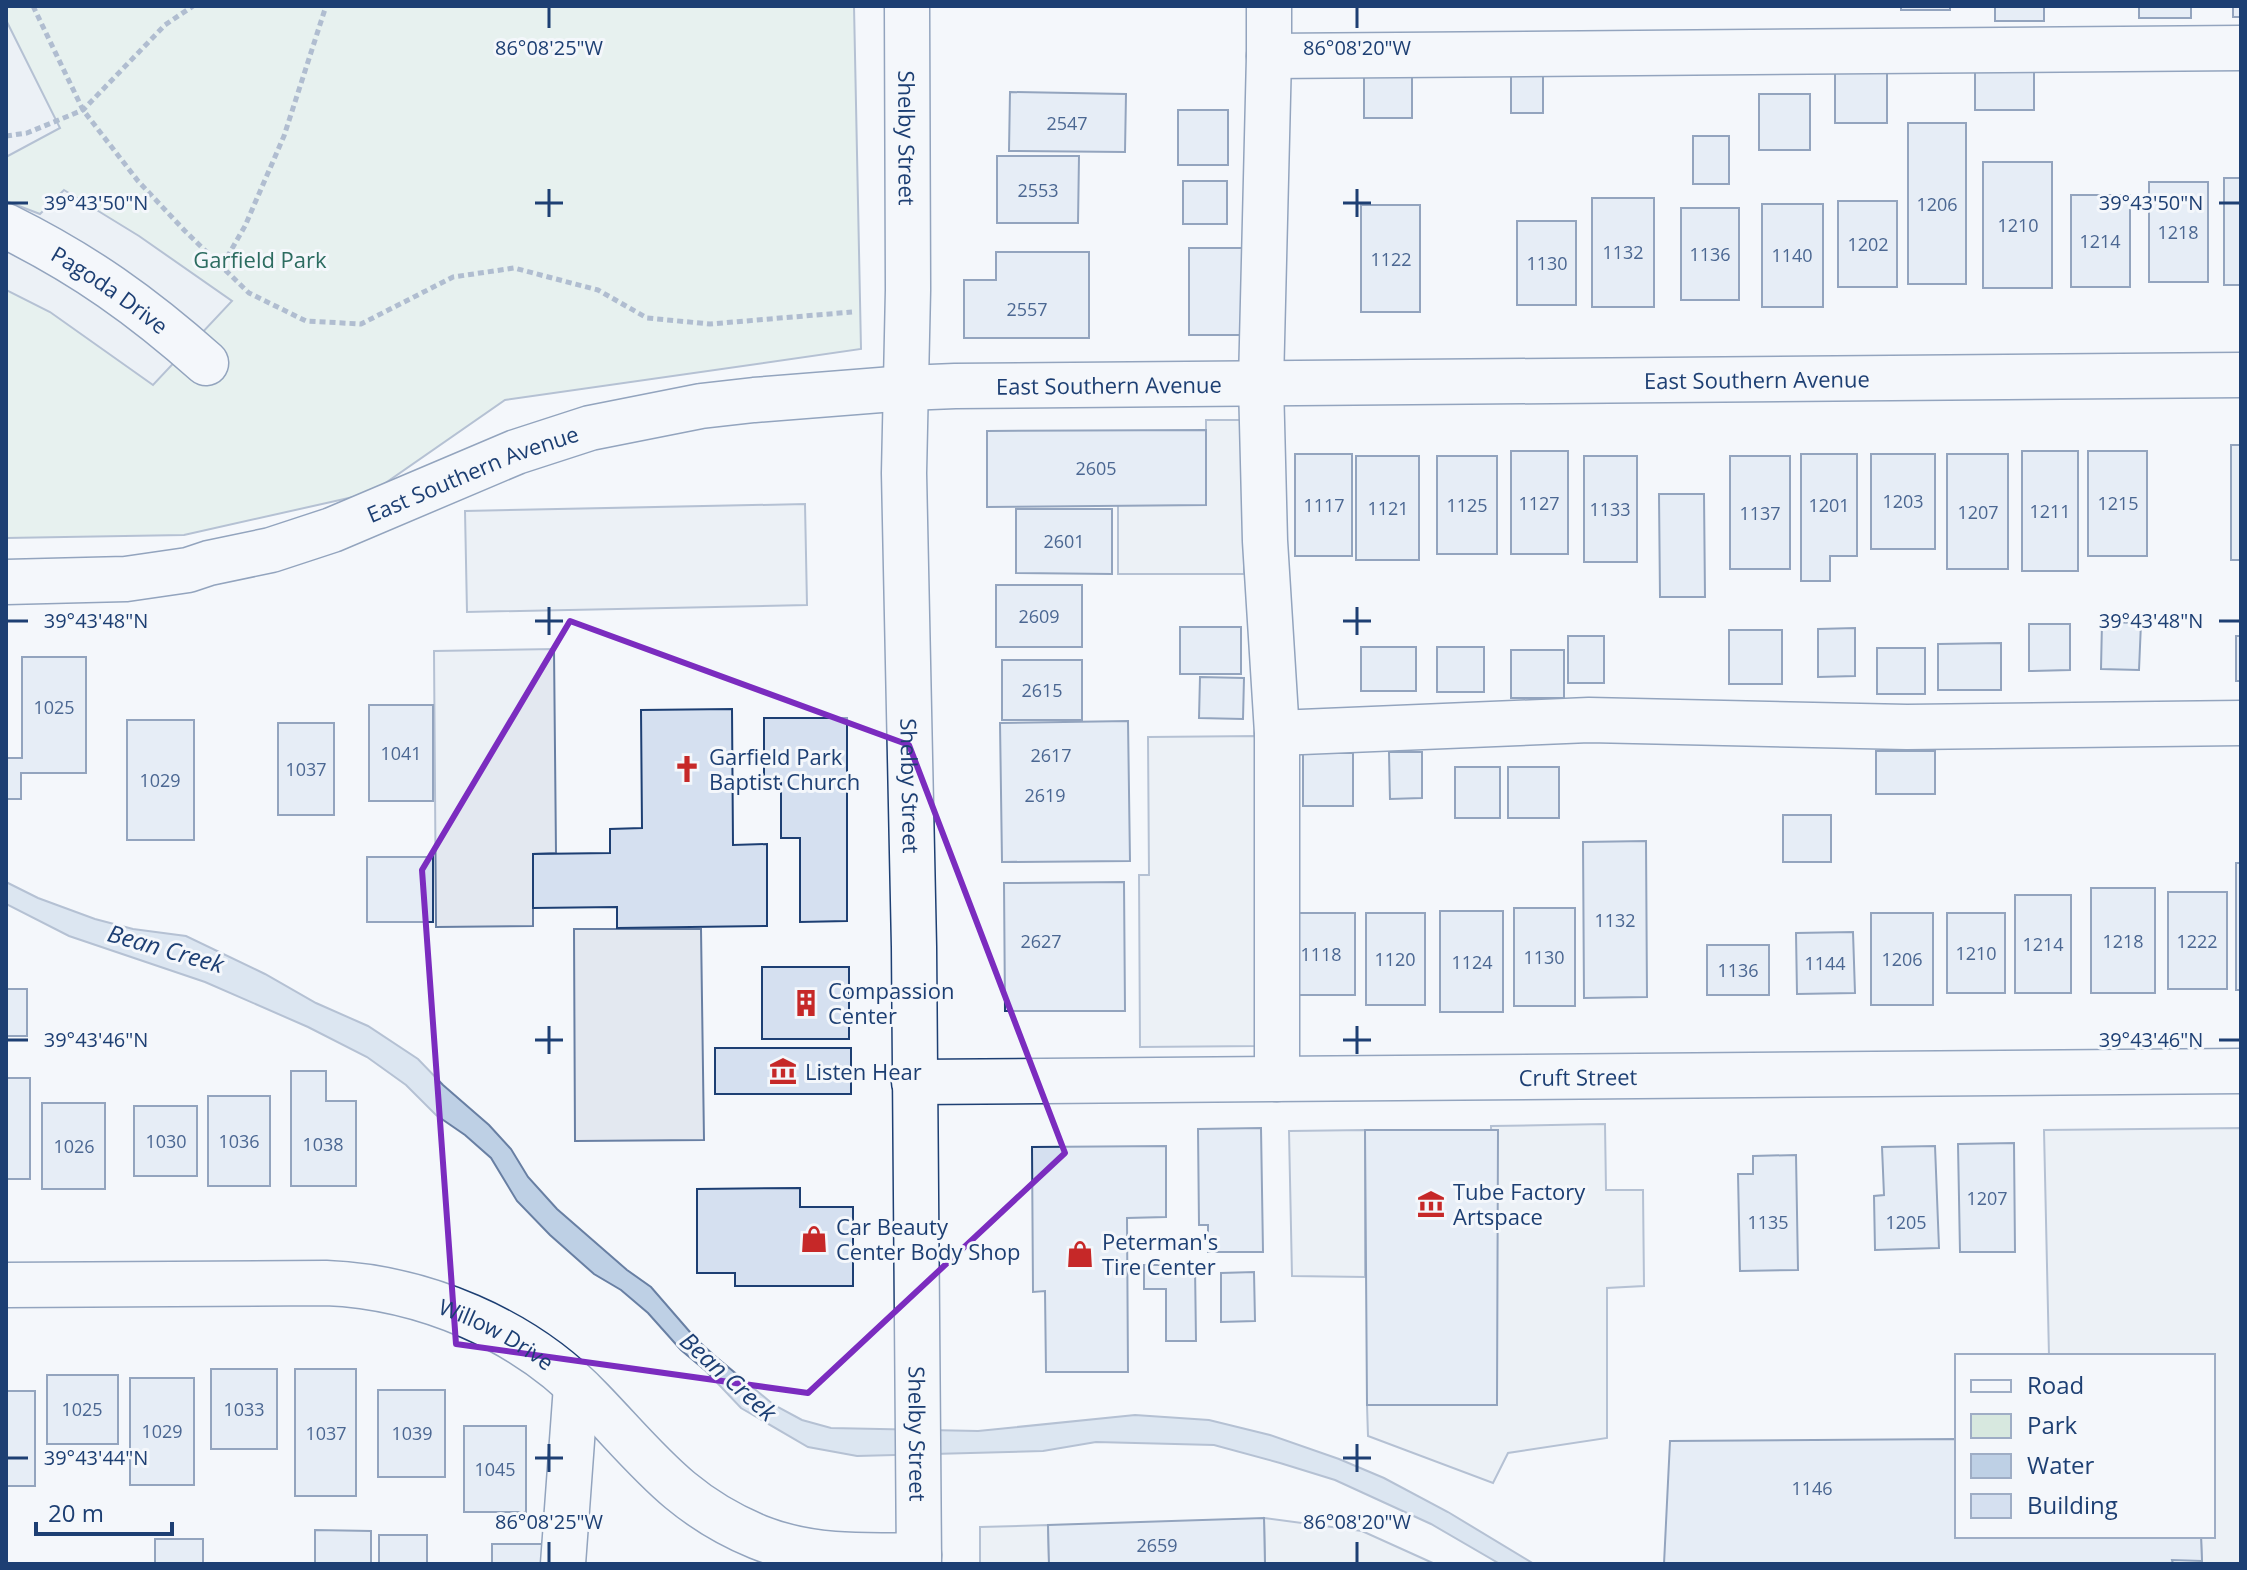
<svg xmlns="http://www.w3.org/2000/svg" width="2247" height="1570" font-family="'Open Sans',sans-serif">
<rect width="100%" height="100%" fill="#f4f7fb"/>
<path fill="#d7e8df" stroke="#687fa3" stroke-width="2" d="M6 6H854L861 349 505 400 371 493 184 535 6 538Z"/>
<path fill="#e3e8f0" stroke="#687fa3" stroke-width="2" d="M6 20 60 128 6 157Z
M64 190 139 236 232 301 153 385 50 312 6 290V201L40 214Z
M1206 420H1245L1244 574H1118V505H1206Z
M805 504 807 605 467 612 465 511Z
M554 649 556 853 533 854V926L436 927 434 651Z
M1257 736 1259 1046 1140 1047 1139 875H1149L1148 737Z
M574 929H701L704 1140 575 1141Z
M1605 1124 1606 1190H1643L1644 1286 1607 1288V1438L1508 1453 1493 1483 1368 1436 1367 1405 1497 1404 1491 1126Z
M2241 1128V1564H2202L2201 1536H2213V1356H2049L2044 1130Z
M1365 1130V1277L1292 1276 1289 1131Z
M1264 1518 1362 1531 1435 1564H1265Z
M1048 1525 1049 1564H980V1527Z"/>
<path fill="#bed0e5" stroke="#687fa3" stroke-width="2" d="M6 882 38 898 95 919 133 929 186 936 265 974 316 1003 368 1026 418 1059 443 1085 489 1125 511 1149 528 1177 557 1209 627 1270 651 1287 696 1339 716 1357 774 1405 802 1420 831 1428 978 1431 1135 1415 1209 1420 1270 1435 1339 1459 1384 1478 1448 1512 1534 1564H1500L1431 1524 1335 1480 1280 1463 1214 1445 1096 1442 1043 1451 857 1456 808 1447 741 1408 706 1371 681 1350 648 1313 621 1290 594 1274 550 1235 517 1201 491 1158 465 1135 436 1115 406 1085 367 1057 308 1027 205 982 69 936 6 904Z"/>
<path fill="#d5e0f0" stroke="#1d3f73" stroke-width="2" d="M1901 6H1950V10H1901Z
M1995 6H2044V21H1995Z
M2139 6H2191V18H2139Z
M2233 6H2241V17H2233Z
M1975 63H2034V110H1975Z
M1511 66H1543V113H1511Z
M1364 71H1412V118H1364Z
M1835 72H1887V123H1835Z
M1010 92 1126 94 1125 152 1009 151Z
M1759 94H1810V150H1759Z
M1178 110H1228V165H1178Z
M1908 123H1966V284H1908Z
M1693 136H1729V184H1693Z
M997 156H1079L1078 223H997Z
M1983 162H2052V288H1983Z
M2224 178H2241V285H2224Z
M1183 181H1227V224H1183Z
M2149 182H2208V282H2149Z
M2071 195H2130V287H2071Z
M1592 198H1654V307H1592Z
M1838 201H1897V287H1838Z
M1762 204H1823V307H1762Z
M1361 205H1420V312H1361Z
M1681 208H1739V300H1681Z
M1517 221H1576V305H1517Z
M1189 248H1250V335H1189Z
M996 252H1089V338H964V280H996Z
M1206 430V505L987 507V431Z
M2231 445H2241V560H2231Z
M1511 451H1568V554H1511Z
M2022 451H2078V571H2022Z
M2088 451H2147V556H2088Z
M1295 454H1352V556H1295Z
M1801 454H1857V556H1830V581H1801Z
M1871 454H1935V549H1871Z
M1947 454H2008V569H1947Z
M1356 456H1419V560H1356Z
M1437 456H1497V554H1437Z
M1584 456H1637V562H1584Z
M1730 456H1790V569H1730Z
M1659 494H1704L1705 597H1660Z
M1016 509H1112V574L1016 573Z
M996 585H1082V647H996Z
M2102 622 2141 623 2139 670 2101 669Z
M2029 624H2070V670L2029 671Z
M1180 627H1241V674H1180Z
M1855 628V676L1818 677V629Z
M1729 630H1782V684H1729Z
M1568 636H1604V683H1568Z
M2236 636H2241V681H2236Z
M2001 643V690H1938V644Z
M1361 647H1416V691H1361Z
M1437 647H1484V692H1437Z
M1877 648H1925V694H1877Z
M1511 650H1564V698H1511Z
M22 657H86V773H21V799H6V758H22Z
M1002 660H1082V720H1002Z
M1200 677 1244 678 1243 719 1199 718Z
M369 705H433V801H369Z
M732 709 733 845 767 844V926L617 928V907L533 908V854L610 853V829L642 828 641 710Z
M764 718H847V921L800 922V838H781V783L764 784Z
M127 720H194V840H127Z
M1128 721 1130 861 1002 862 1000 723Z
M278 723H334V815H278Z
M1876 751H1935V794H1876Z
M1389 752H1422V798L1390 799Z
M1303 753H1353V806H1303Z
M1455 767H1500V818H1455Z
M1508 767H1559V818H1508Z
M1783 815H1831V862H1783Z
M1646 841 1647 997 1584 998 1583 842Z
M367 857H433V922H367Z
M2236 863H2241V990H2236Z
M1124 882 1125 1011H1005L1004 883Z
M2091 888H2155V993H2091Z
M2168 892H2227V989H2168Z
M2015 895H2071V993H2015Z
M1514 908H1575V1006H1514Z
M1440 911H1503V1012H1440Z
M1288 913H1355V995H1288Z
M1366 913H1425V1005H1366Z
M1871 913H1933V1005H1871Z
M1947 913H2005V993H1947Z
M1853 932 1855 993 1797 994 1796 933Z
M1707 945H1769V995H1707Z
M762 967H849V1039H762Z
M6 989H27V1036H6Z
M715 1048H851V1094H715Z
M291 1071H326V1101H356V1186H291Z
M6 1078H30V1179H6Z
M208 1096H270V1186H208Z
M42 1103H105V1189H42Z
M134 1106H197V1176H134Z
M1261 1128 1263 1252H1208V1225H1199L1198 1129Z
M1365 1130H1498L1497 1405H1367Z
M2014 1143 2015 1252H1960L1958 1144Z
M1166 1146V1217L1127 1218 1128 1372H1046L1045 1291 1033 1292 1032 1147Z
M1935 1146 1939 1248 1875 1250 1874 1196 1884 1195 1882 1147Z
M1796 1155 1798 1270 1740 1271 1738 1174H1753V1156Z
M800 1188V1207H853V1286H735V1273H697V1189Z
M1144 1265H1195L1196 1341H1166V1289H1144Z
M1254 1272 1255 1321 1221 1322V1273Z
M211 1369H277V1449H211Z
M295 1369H356V1496H295Z
M47 1375H118V1444H47Z
M130 1378H194V1485H130Z
M378 1390H445V1477H378Z
M6 1391H35V1486H6Z
M464 1426H526V1512H464Z
M1957 1439V1536H2201L2202 1561 2172 1560 2173 1564H1664L1670 1441Z
M1264 1518 1265 1564H1049L1048 1525Z
M315 1530 371 1531V1564H315Z
M379 1535H427V1564H379Z
M155 1539H203V1564H155Z
M492 1544H543V1564H492Z"/>
<g fill="none" stroke-linecap="round" stroke-linejoin="round">
<g stroke="#1d3f73" stroke-width="47">
<g id="minor">
<path d="M1269 6V56L1261 383 1265 541 1277 733V1079"/>
<path d="M1269 56 2241 48"/>
<path id="s1" d="M6 226C83 264 142 306 206 363"/>
<path id="s2" d="M6 582 126 579 188 570 209 563 271 550 332 530 516 452 590 428 701 406 754 400 906 388 955 386 2241 375"/>
<path d="M1277 733 1589 720 1907 727 2241 723"/>
<path id="s3" d="M914 1082 2241 1071"/>
<path id="s4" d="M6 1285 326 1283C423 1287 524 1329 591 1400 647 1458 680 1505 758 1537 810 1558 864 1556 919 1555"/>
<path d="M563 1564 576 1386"/>
</g>
</g>
<g stroke="#1d3f73" stroke-width="47">
<g id="major">
<path id="s5" d="M907 6 908 290 904 473 914 947 919 1564"/>
</g>
</g>
<path stroke="#5e769c" stroke-width="5" stroke-dasharray="6 4" stroke-linecap="butt" d="M33 6 83 110 138 181 185 231 249 293 306 321 361 324 453 277 514 268 598 290 647 318 710 324 852 312
M6 136 27 133 83 110 165 25 193 6
M222 266 245 226 284 136 326 6"/>
<use href="#minor" stroke="#f4f7fb" stroke-width="44"/>
<use href="#major" stroke="#f4f7fb" stroke-width="44"/>
</g>
<path d="M0 0H2247V1570H0ZM570 621 909 745 1065 1153 808 1393 456 1344 422 870Z" fill="#f4f7fb" fill-opacity=".55" fill-rule="evenodd"/>
<path fill="none" stroke="#7b2cbf" stroke-width="6" stroke-linejoin="round" d="M570 621 909 745 1065 1153 808 1393 456 1344 422 870Z"/>
<path fill="none" stroke="#1d3f73" stroke-width="3" d="M549 8V28M1357 8V28M549 189V217M1357 189V217M8 203H28M535 203H563M1343 203H1371M2219 203H2239M549 607V635M1357 607V635M8 621H28M535 621H563M1343 621H1371M2219 621H2239M549 1026V1054M1357 1026V1054M8 1040H28M535 1040H563M1343 1040H1371M2219 1040H2239M549 1444V1472M1357 1444V1472M8 1458H28M535 1458H563M1343 1458H1371M549 1542V1562M1357 1542V1562"/>
<defs>
<g id="church-bare" transform="scale(2.16)"><path d="M-1.2-6h2.4v3.5h3.3v2.4h-3.3V6h-2.4V-.1h-3.3v-2.4h3.3Z" fill="#c62828" stroke="#f4f7fb" stroke-width="2.5" paint-order="stroke"/></g>
<g id="building-bare" transform="scale(2.16)"><path d="M-4-6H4V6H1V3H-1V6H-4ZM-2.5-4.3h1.7v1.8h-1.7ZM.8-4.3h1.7v1.8H.8ZM-2.5-1h1.7V.8h-1.7ZM.8-1h1.7V.8H.8Z" fill="#c62828" stroke="#f4f7fb" stroke-width="2.5" paint-order="stroke"/></g>
<g id="museum-bare" transform="scale(2.16)"><path d="M0-6L6-3V-2H-6V-3ZM-5-1h2V3h-2ZM-1-1h2V3h-2ZM3-1h2V3H3ZM-6 4H6V6H-6Z" fill="#c62828" stroke="#f4f7fb" stroke-width="2.5" paint-order="stroke"/></g>
<g id="shop-bare" transform="scale(2.16)"><path d="M-5-2.5h2.3a2.7 3.5 0 0 1 5.4 0H5L5.5 6h-11ZM-1.5-2.5h3a1.5 2.3 0 0 0-3 0Z" fill="#c62828" stroke="#f4f7fb" stroke-width="2.5" paint-order="stroke"/></g>
</defs>
<g fill-rule="evenodd">
<use href="#church-bare" x="687" y="769"/>
<use href="#building-bare" x="806" y="1003"/>
<use href="#museum-bare" x="783" y="1071"/>
<use href="#museum-bare" x="1431" y="1204"/>
<use href="#shop-bare" x="814" y="1239"/>
<use href="#shop-bare" x="1080" y="1254"/>
</g>
<g text-anchor="middle" dominant-baseline="central" stroke-width="6" stroke-linejoin="round" paint-order="stroke">
<g font-size="18" fill="#4b6792">
<text x="1067" y="123">2547</text>
<text x="1038" y="190">2553</text>
<text x="1937" y="204">1206</text>
<text x="2018" y="225">1210</text>
<text x="2178" y="232">1218</text>
<text x="2100" y="241">1214</text>
<text x="1868" y="244">1202</text>
<text x="1623" y="252">1132</text>
<text x="1710" y="254">1136</text>
<text x="1792" y="255">1140</text>
<text x="1391" y="259">1122</text>
<text x="1547" y="263">1130</text>
<text x="1027" y="309">2557</text>
<text x="1096" y="468">2605</text>
<text x="1903" y="501">1203</text>
<text x="1539" y="503">1127</text>
<text x="2118" y="503">1215</text>
<text x="1324" y="505">1117</text>
<text x="1467" y="505">1125</text>
<text x="1829" y="505">1201</text>
<text x="1388" y="508">1121</text>
<text x="1610" y="509">1133</text>
<text x="2050" y="511">1211</text>
<text x="1978" y="512">1207</text>
<text x="1760" y="513">1137</text>
<text x="1064" y="541">2601</text>
<text x="1039" y="616">2609</text>
<text x="1042" y="690">2615</text>
<text x="54" y="707">1025</text>
<text x="401" y="753">1041</text>
<text x="1051" y="755">2617</text>
<text x="306" y="769">1037</text>
<text x="160" y="780">1029</text>
<text x="1045" y="795">2619</text>
<text x="1615" y="920">1132</text>
<text x="1041" y="941">2627</text>
<text x="2123" y="941">1218</text>
<text x="2197" y="941">1222</text>
<text x="2043" y="944">1214</text>
<text x="1976" y="953">1210</text>
<text x="1321" y="954">1118</text>
<text x="1544" y="957">1130</text>
<text x="1395" y="959">1120</text>
<text x="1902" y="959">1206</text>
<text x="1472" y="962">1124</text>
<text x="1825" y="963">1144</text>
<text x="1738" y="970">1136</text>
<text x="166" y="1141">1030</text>
<text x="239" y="1141">1036</text>
<text x="323" y="1144">1038</text>
<text x="74" y="1146">1026</text>
<text x="1987" y="1198">1207</text>
<text x="1768" y="1222">1135</text>
<text x="1906" y="1222">1205</text>
<text x="82" y="1409">1025</text>
<text x="244" y="1409">1033</text>
<text x="162" y="1431">1029</text>
<text x="326" y="1433">1037</text>
<text x="412" y="1433">1039</text>
<text x="495" y="1469">1045</text>
<text x="1812" y="1488">1146</text>
<text x="1157" y="1545">2659</text>
</g>
<g font-size="22" fill="#1d3f73" stroke="#f4f7fb">
<text stroke="none"><textPath href="#s5" startOffset="132">Shelby Street</textPath></text>
<text stroke="none"><textPath href="#s1" startOffset="122">Pagoda Drive</textPath></text>
<text stroke="none"><textPath href="#s2" startOffset="1780">East Southern Avenue</textPath></text>
<text stroke="none"><textPath href="#s2" startOffset="1132">East Southern Avenue</textPath></text>
<text stroke="none"><textPath href="#s2" startOffset="484">East Southern Avenue</textPath></text>
<text stroke="none"><textPath href="#s5" startOffset="780">Shelby Street</textPath></text>
<text stroke="none"><textPath href="#s3" startOffset="664">Cruft Street</textPath></text>
<text stroke="none"><textPath href="#s4" startOffset="500">Willow Drive</textPath></text>
<text stroke="none"><textPath href="#s5" startOffset="1428">Shelby Street</textPath></text>
</g>
<g font-size="22" fill="#2c6c60" stroke="#f4f7fb">
<text x="260" y="259">Garfield Park</text>
</g>
<g font-size="22" fill="#1d3f73" stroke="#f4f7fb" text-anchor="start">
<text x="709" y="756">Garfield Park<tspan x="709" dy="25">Baptist Church</tspan></text>
<text x="828" y="990">Compassion<tspan x="828" dy="25">Center</tspan></text>
<text x="805" y="1071">Listen Hear</text>
<text x="1453" y="1191">Tube Factory<tspan x="1453" dy="25">Artspace</tspan></text>
<text x="836" y="1226">Car Beauty<tspan x="836" dy="25">Center Body Shop</tspan></text>
<text x="1102" y="1241">Peterman's<tspan x="1102" dy="25">Tire Center</tspan></text>
</g>
<g font-size="24" font-style="italic" fill="#1d3f73" stroke="#f4f7fb">
<text transform="translate(166 948) rotate(16)">Bean Creek</text>
<text transform="translate(729 1376) rotate(42)">Bean Creek</text>
</g>
</g>
<g font-size="20" text-anchor="middle" fill="#1d3f73" stroke="#f4f7fb" stroke-width="6" stroke-linejoin="round" paint-order="stroke">
<text x="549" y="55">86°08'25"W</text>
<text x="1357" y="55">86°08'20"W</text>
<text x="96" y="210">39°43'50"N</text>
<text x="2151" y="210">39°43'50"N</text>
<text x="96" y="628">39°43'48"N</text>
<text x="2151" y="628">39°43'48"N</text>
<text x="96" y="1047">39°43'46"N</text>
<text x="2151" y="1047">39°43'46"N</text>
<text x="96" y="1465">39°43'44"N</text>
<text x="549" y="1529">86°08'25"W</text>
<text x="1357" y="1529">86°08'20"W</text>
</g>
<rect width="2247" height="1570" fill="none" stroke="#1d3f73" stroke-width="16"/>
<rect x="1955" y="1354" width="260" height="184" fill="#f4f7fb" stroke="#9eadc5" stroke-width="2"/>
<rect x="1971" y="1380" width="40" height="12" fill="#f4f7fb" stroke="#9eadc5" stroke-width="2"/>
<text x="2027" y="1394" font-size="24" fill="#1d3f73">Road</text>
<rect x="1971" y="1414" width="40" height="24" fill="#d7e8df" stroke="#9eadc5" stroke-width="2"/>
<text x="2027" y="1434" font-size="24" fill="#1d3f73">Park</text>
<rect x="1971" y="1454" width="40" height="24" fill="#bed0e5" stroke="#9eadc5" stroke-width="2"/>
<text x="2027" y="1474" font-size="24" fill="#1d3f73">Water</text>
<rect x="1971" y="1494" width="40" height="24" fill="#d5e0f0" stroke="#9eadc5" stroke-width="2"/>
<text x="2027" y="1514" font-size="24" fill="#1d3f73">Building</text>
<path d="M36 1522v12h136v-12" fill="none" stroke="#1d3f73" stroke-width="4"/>
<text x="48" y="1522" font-size="24" fill="#1d3f73" stroke="#f4f7fb" stroke-width="6" paint-order="stroke">20 m</text>
</svg>
